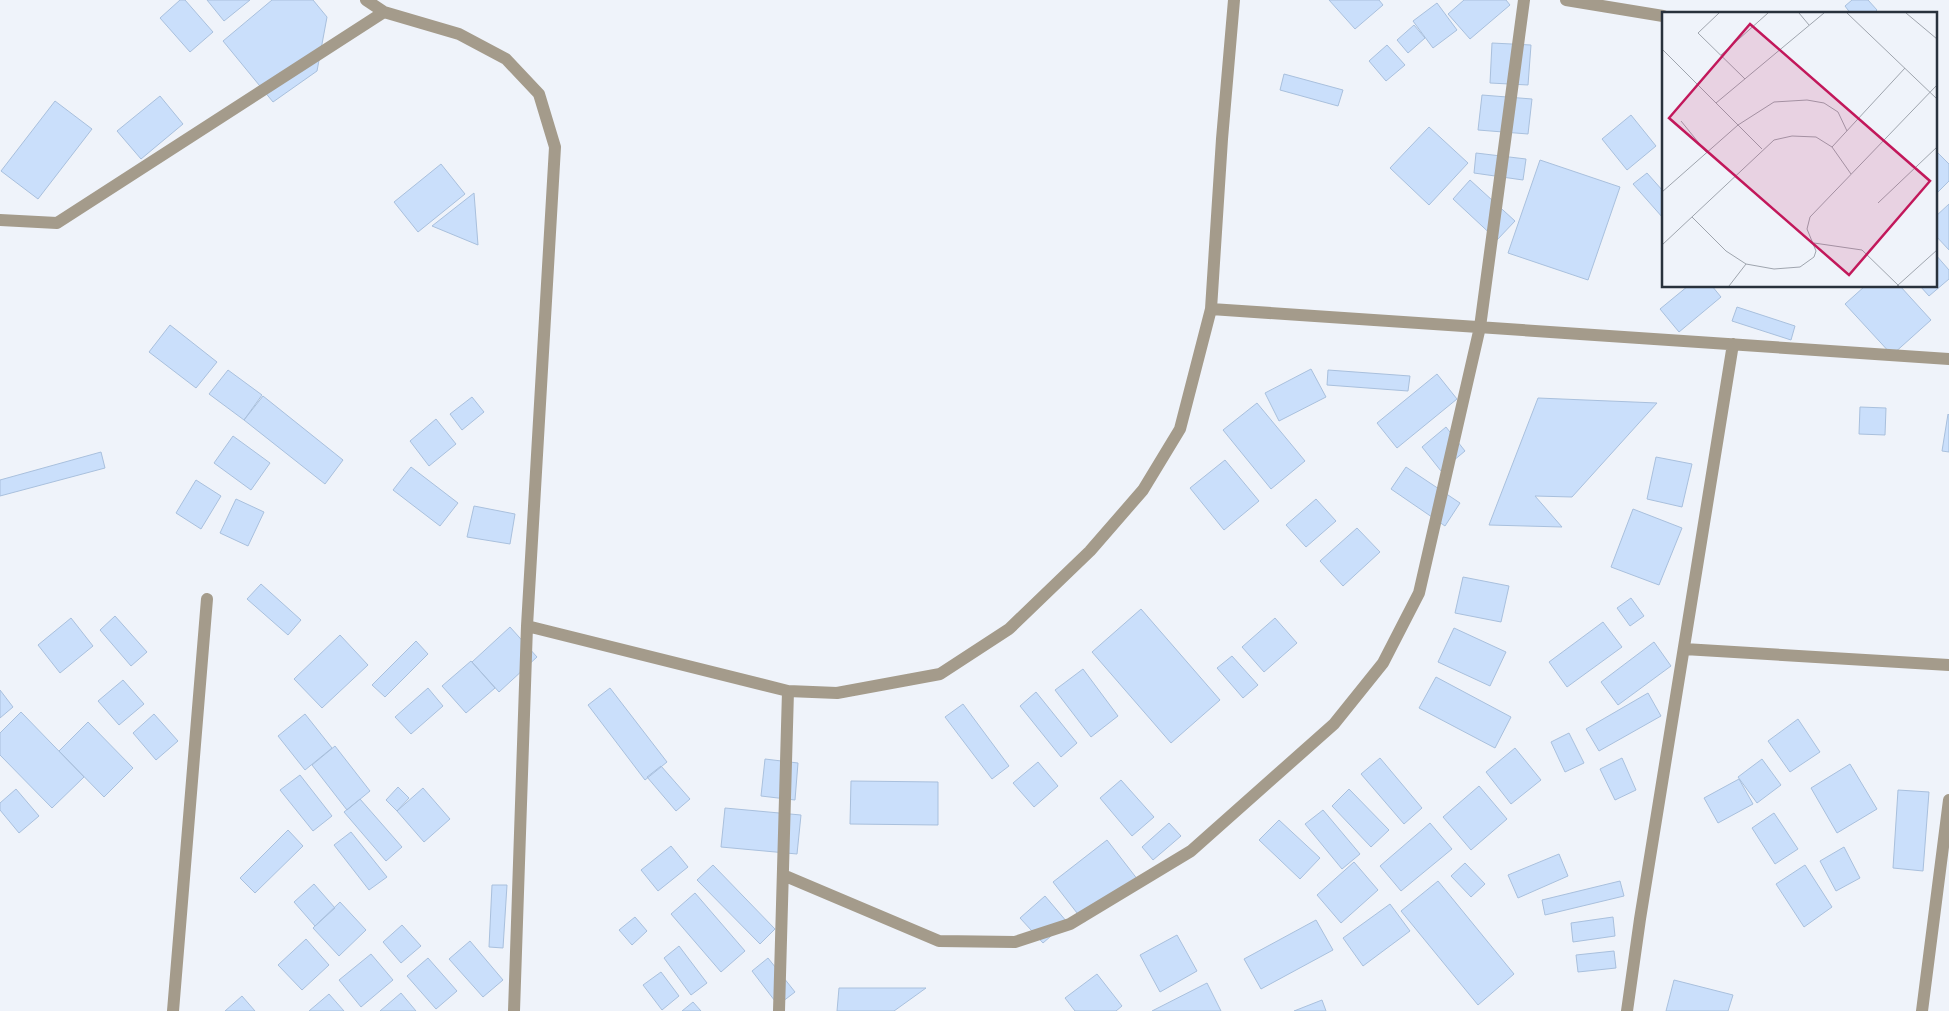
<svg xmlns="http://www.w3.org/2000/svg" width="1949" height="1011" font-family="'Golos Text',sans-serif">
<rect width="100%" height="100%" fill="#eff3fa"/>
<path fill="#cadffb" stroke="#a9c0dd" d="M180 0H185L213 32 190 52 160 18Z
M207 0H250L224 21Z
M272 0H313L327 17 317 71 273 102 223 41Z
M1329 0H1379L1383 5 1355 29Z
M1464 0H1506L1510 5 1470 39 1448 14Z
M1852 0H1868L1877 10 1873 14H1851L1845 6Z
M1437 3 1457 30 1433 48 1413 21Z
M1414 25 1425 38 1408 53 1397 40Z
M1492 43 1531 45 1528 85 1490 83Z
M1387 45 1405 65 1386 81 1369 61Z
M1284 74 1343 90 1338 106 1280 90Z
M1482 95 1532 99 1528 134 1478 130Z
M160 96 183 124 141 159 117 131Z
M55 101 92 129 38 199 1 171Z
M1631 115 1656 146 1627 170 1602 139Z
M1429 127 1468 163 1429 205 1390 168Z
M1935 150 1949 164V181L1936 194Z
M1476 153 1526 159 1523 180 1474 173Z
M1540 160 1620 187 1588 280 1508 253Z
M441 164 465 194 418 232 394 202Z
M1647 173 1663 191V218L1633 184Z
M1470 180 1515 221 1497 240 1453 199Z
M474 193 478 245 432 226Z
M1949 204V250L1935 235V217Z
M1935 254 1949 270V279L1929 296 1920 286H1935Z
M1688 286H1712L1721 297 1679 332 1660 309Z
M1865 286H1900L1931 320 1892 355 1845 304Z
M1737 307 1795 326 1791 340 1732 321Z
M170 325 217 362 196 388 149 352Z
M1311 369 1326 397 1279 421 1265 393Z
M228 370 262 395 244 420 209 394Z
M1328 370 1410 376 1408 391 1327 385Z
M1437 374 1457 399 1397 448 1377 423Z
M263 396 343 460 325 484 244 420Z
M472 397 484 412 462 430 450 414Z
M1538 398 1657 403 1572 497 1535 496 1562 527 1489 525Z
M1257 403 1305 461 1271 489 1223 430Z
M1860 407 1886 408 1885 435 1859 434Z
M1948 414 1949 415V452L1942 451Z
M436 419 456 444 429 466 410 441Z
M1446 427 1465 451 1441 471 1422 447Z
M233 436 270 463 251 490 214 463Z
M101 452 105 468 0 496V480Z
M1656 457 1692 464 1682 507 1647 499Z
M1225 460 1259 501 1224 530 1190 488Z
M411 467 458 503 440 526 393 490Z
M1406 467 1460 503 1445 526 1391 489Z
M196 480 221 496 201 529 176 513Z
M236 499 264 512 248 546 220 533Z
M1316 499 1336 521 1306 547 1286 525Z
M474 506 515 514 510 544 467 537Z
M1633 509 1682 528 1659 585 1611 567Z
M1357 528 1380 552 1343 586 1320 561Z
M1463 577 1509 586 1501 622 1455 613Z
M261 584 301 620 288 635 247 599Z
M1631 598 1644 616 1630 626 1617 608Z
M1141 609 1220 700 1171 743 1092 652Z
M115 616 147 652 131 666 100 630Z
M71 618 93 646 60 673 38 645Z
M1275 618 1297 643 1264 672 1242 647Z
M1603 622 1622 647 1567 687 1549 662Z
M510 627 537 657 499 692 472 662Z
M1454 628 1506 652 1490 686 1438 662Z
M340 635 368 665 322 708 294 679Z
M416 641 428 654 385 697 372 685Z
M1654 642 1671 666 1618 705 1601 682Z
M1232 656 1258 685 1243 698 1217 668Z
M471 661 495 688 466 713 442 686Z
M1083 669 1118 716 1091 737 1055 690Z
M1436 677 1511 717 1495 748 1419 708Z
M123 680 144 704 119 725 98 701Z
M428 688 443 706 411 734 395 717Z
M610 688 667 762 645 780 588 705Z
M0 690 13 707 0 718Z
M1036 692 1077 743 1061 757 1020 706Z
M1648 693 1661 716 1599 751 1586 729Z
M963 704 1009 766 992 779 945 717Z
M21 712 84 777 52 808 0 755V733Z
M154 714 178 741 156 760 133 733Z
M305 714 332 748 305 770 278 736Z
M1798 719 1820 752 1790 772 1768 741Z
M88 722 133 768 104 797 59 751Z
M1569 733 1584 763 1565 772 1551 742Z
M335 746 370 791 347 810 312 765Z
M1515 748 1541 780 1511 804 1486 772Z
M1380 758 1422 808 1404 824 1361 774Z
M1622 758 1636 790 1615 800 1600 769Z
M765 759 798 763 795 800 761 796Z
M1762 759 1781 785 1757 803 1738 777Z
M1038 762 1058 786 1034 807 1013 783Z
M1850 764 1877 809 1837 833 1811 788Z
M661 766 690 799 676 811 647 777Z
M300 775 332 816 313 831 280 790Z
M1739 779 1753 804 1718 823 1704 798Z
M1121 780 1154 817 1132 836 1100 798Z
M851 781 938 782V825L850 824Z
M1479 786 1507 819 1471 850 1443 817Z
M398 787 409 798 397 811 386 800Z
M423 788 450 819 424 842 397 811Z
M16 789 39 816 19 833 0 810V803Z
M1349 789 1389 830 1371 847 1332 806Z
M1898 790 1929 792 1923 871 1893 868Z
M360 799 402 847 386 861 344 812Z
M725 808 801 815 797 854 721 847Z
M1323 810 1360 854 1342 869 1305 824Z
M1774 813 1798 849 1775 864 1752 828Z
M1279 820 1320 858 1300 879 1259 840Z
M1169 823 1181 836 1153 860 1142 847Z
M1430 823 1452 849 1401 891 1380 866Z
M288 830 303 846 255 893 240 878Z
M351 832 387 877 369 890 334 845Z
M1107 840 1138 880 1084 922 1053 882Z
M671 846 688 867 658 891 641 870Z
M1844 847 1860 878 1836 891 1820 861Z
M1559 854 1568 876 1518 898 1508 875Z
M1354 862 1378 890 1341 923 1317 895Z
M1465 863 1485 884 1471 897 1451 876Z
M713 865 775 929 760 944 697 880Z
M1805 865 1832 907 1804 927 1776 884Z
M1438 881 1514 974 1478 1005 1401 911Z
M1620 881 1624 896 1545 915 1542 900Z
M314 884 335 908 315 926 294 902Z
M492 885H507L503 948 489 947Z
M695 893 745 951 721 972 671 914Z
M1045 896 1067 922 1043 943 1020 918Z
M340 902 366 930 339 956 313 928Z
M1390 904 1410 931 1363 966 1343 938Z
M635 917 647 931 632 945 619 930Z
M1613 917 1615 936 1573 942 1571 923Z
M1316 920 1333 950 1261 989 1244 959Z
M402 925 421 946 401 963 383 942Z
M1177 935 1197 971 1160 992 1140 955Z
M306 939 329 965 302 990 278 965Z
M470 941 503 980 483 997 449 959Z
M679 946 707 983 691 995 664 958Z
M1614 951 1616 968 1578 972 1576 955Z
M371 954 393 980 361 1007 339 980Z
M428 958 457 991 436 1009 407 976Z
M768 958 795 992 778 1005 752 971Z
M661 972 679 996 662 1010 643 985Z
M1097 974 1122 1006 1116 1011H1075L1065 998Z
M1674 980 1733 995 1728 1011H1666Z
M1207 983 1221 1011H1152Z
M839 988H926L894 1011H837Z
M401 993 416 1011H380Z
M329 994 344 1011H309Z
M242 996 255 1011H225Z
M1322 1000 1326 1011H1294Z
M693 1002 701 1011H682Z"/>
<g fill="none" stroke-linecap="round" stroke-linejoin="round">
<path stroke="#a49b8b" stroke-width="12" d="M366 0 384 12 459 34 506 59 539 94 555 147 527 626 514 1011
M1566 0 1663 16
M0 220 57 223 384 12
M1211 309 1949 359
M527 626 788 691 837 693 940 674 1009 629 1090 551 1143 490 1180 429 1211 309 1222 139 1234 0
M1684 649 1949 665
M783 875 939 941 1015 942 1070 924 1191 851 1334 724 1383 663 1419 593 1480 327 1524 0
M173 1011 207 599
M779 1011 788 691
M1627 1011 1640 919 1733 344
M1922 1011 1949 800"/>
</g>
<g transform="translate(1662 12)">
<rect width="275" height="275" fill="#eff3fa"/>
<path fill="none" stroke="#9fa5ae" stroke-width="1" d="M57 1 36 21 83 67M137 1 147 13M185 1 275 87M244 1 275 27M0 37 100 137M59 43 106 1M54 91 162 1M19 109 45 141M170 135 243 56M0 180 76 113 112 90 145 88 162 91 176 100 185 119M216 191 275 135M30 205 64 239 84 252 112 257 138 255 152 245 154 239 145 217 148 205 275 73M152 231 200 238 237 274M0 233 112 128 130 124 154 125 170 135 189 162M67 274 84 252M235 274 275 238"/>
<path fill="#c2185b" fill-opacity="0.15" stroke="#c2185b" stroke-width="2.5" d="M88 12 268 169 187 263 7 106Z"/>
<rect width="275" height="275" fill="none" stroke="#28313c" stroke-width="2.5"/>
</g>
</svg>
